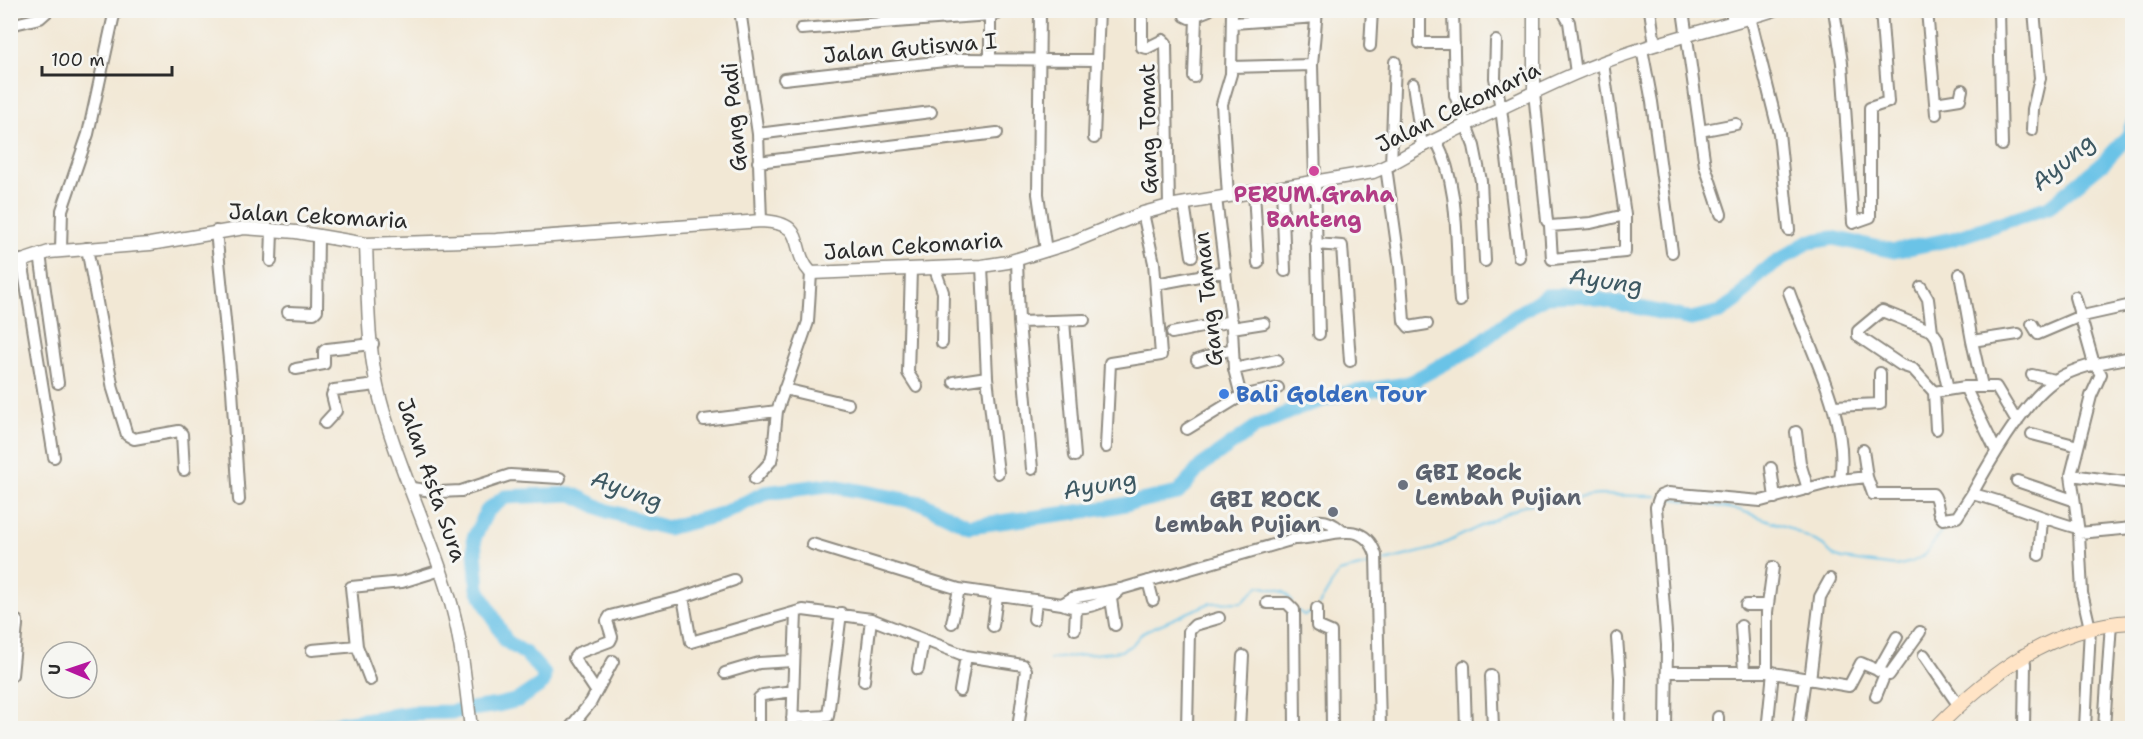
<svg xmlns="http://www.w3.org/2000/svg" width="2143" height="739" font-family="'Shantell Sans',sans-serif">
<rect width="100%" height="100%" fill="#f6f6f2"/>
<filter id="ink" filterUnits="userSpaceOnUse"><feTurbulence type="fractalNoise" baseFrequency=".0167" numOctaves="2"/><feDisplacementMap in="SourceGraphic" scale="12" xChannelSelector="R" yChannelSelector="G"/><feConvolveMatrix kernelMatrix="1 2 1 2 8 2 1 2 1" color-interpolation-filters="sRGB"/></filter>
<filter id="wash" filterUnits="userSpaceOnUse"><feTurbulence type="fractalNoise" baseFrequency=".008" numOctaves="4" result="noise"/><feDisplacementMap in="SourceGraphic" scale="24" xChannelSelector="R" yChannelSelector="G"/><feGaussianBlur stdDeviation="1.35" result="paint"/><feColorMatrix in="noise" values="0 0 0 0 0 0 0 0 0 0 0 0 0 0 0 0 0 1.4 0 .05"/><feComposite in="paint" operator="in"/></filter>
<g filter="url(#wash)">
<rect width="100%" height="100%" fill="#f2e8d5"/>
<g fill="none" stroke-linecap="round" stroke-linejoin="round">
<path stroke="#6ac3e7" stroke-width="2" d="M2108 367 2132 364
M1670 498 1739 510 1787 527 1823 545 1834 556 1842 559 1896 566 1912 562 1926 554 1947 523
M1380 562 1433 549 1524 505 1598 495 1656 496
M1319 605 1339 572 1372 564
M1298 611 1304 615 1313 612
M1050 659 1121 651 1132 645 1143 632 1210 603 1242 602 1259 586 1284 592 1292 601"/>
<path stroke="#6ac3e7" stroke-width="15" d="M309 728 411 713 451 712 498 705 518 700 543 683 544 674 526 654 506 641 478 589 474 538 487 511 505 497 572 494 607 511 667 528 722 514 765 493 828 485 922 503 969 526 1107 508 1178 493 1201 466 1256 427 1300 407 1342 394 1407 384 1475 347 1514 316 1546 296 1581 295 1691 319 1720 312 1737 300 1759 274 1808 242 1833 238 1894 251 1952 239 2049 207 2105 161 2129 135 2132 125"/>
</g>
</g>
<g filter="url(#ink)">
<g fill="none" stroke-linecap="round" stroke-linejoin="round">
<g stroke="#8e8a80" stroke-width="14">
<path id="minor" d="M740 10 758 134 761 221
M1040 10 1038 194 1046 251
M1142 10V47L1147 48 1163 40 1166 43 1169 206
M1185 10V16L1189 18 1209 10
M1317 10 1312 65 1319 334
M1420 10V43H1454
M1453 10 1455 95 1474 146 1481 181 1485 261
M1562 10 1569 22 1576 73
M1650 10 1655 45
M1683 10 1705 166 1721 214
M1731 10 1733 22
M1834 10 1842 63 1853 223 1870 217V108L1888 102 1881 10
M1927 10 1936 114
M1999 10 2002 145
M1750 17 1779 133 1789 230
M1234 23 1316 17
M10 25 40 18 49 10
M801 29 990 15
M1496 41 1495 78 1501 108 1519 257
M1370 46 1372 10
M1642 49 1652 102 1672 252
M990 57V15L997 14 998 10
M1097 60 1099 10
M1603 63 1625 215V252L1552 259 1550 226 1591 223 1625 215
M1231 67 1312 65
M1194 77 1196 17
M784 79 962 59 1097 60 1094 138
M1413 84 1422 146
M1534 92 1547 221
M1935 103 1960 99 1962 90
M2032 130 2033 109 2040 78 2034 10
M1700 131 1736 124
M758 134 931 112
M1436 140C1461 188 1455 248 1460 301
M758 162 997 133
M1391 165 1395 62
M1386 167 1400 267 1404 321 1409 327 1427 324
M1282 187 1285 271
M1254 191 1258 263
M1228 196 1222 104 1231 74 1232 10
M1216 198 1232 328 1234 369 1241 396
M1184 203 1192 256
M216 231 232 390 239 500
M1316 244 1342 246 1350 361
M87 248 113 389 127 435 134 439 179 431 182 434 184 470
M61 250 62 210 88 134 115 10
M40 254 58 383
M22 260 54 457
M1017 260 1019 322 1032 469
M271 261 272 230
M982 266 987 377 998 473
M911 269 908 373 917 387
M936 272 943 292 942 343
M1960 274 1972 341
M1156 284 1226 271
M1921 287 1928 299 1932 331
M2075 297 2094 364 2101 374 2091 396 2071 475 2079 533 2082 593 2090 628 2085 728
M288 312 314 313 317 310 318 236
M1064 321 1075 456
M1019 322 1084 320
M2032 324 2038 334 2078 317 2132 305
M1232 328 1264 323
M1172 333 1232 321
M1197 360 1232 349
M296 369 324 364V351L327 349 373 344
M1234 369 1277 360
M2032 375 2055 380
M954 382 987 377
M1982 386 1972 341 2018 334
M1965 387 1996 451
M784 389 848 404
M1934 392 1913 369 1901 365 1858 336V331L1882 311 1932 331 1937 338 1948 389
M1834 406 1880 404V373
M704 420 777 411
M325 423 336 411 332 395 334 390 377 385
M1187 429 1241 396 1278 388
M1936 429 1934 392 1965 387H1996L2017 422
M1796 432 1800 463 1808 489
M2032 434 2078 446
M1106 447 1110 363 1161 355 1154 263 1143 213
M1771 468 1775 498
M2071 475 2132 483
M1867 477 1873 494H1933C1940 502 1935 512 1943 519L1957 517 1972 494C2009 502 2041 519 2078 528
M755 479 771 461 773 452 777 411 808 322 811 273
M1840 480 1867 477 1863 450
M2017 481 2073 500
M412 488 439 492 461 491 510 475 560 478
M1972 494C1990 461 2025 399 2057 379 2079 365 2107 362 2132 357
M2079 533 2132 528
M1294 539C1310 521 1321 513 1341 530
M812 544 959 589 1062 604 1072 598 1121 589 1294 539C1323 540 1363 514 1376 555L1380 728
M2039 555 2042 520
M1148 581 1153 600
M683 597 691 642 803 610 871 619 966 656 1023 665 1026 670 1019 721
M1111 599 1115 625
M1267 603H1287L1294 610 1295 728
M1062 604C1081 613 1108 603 1121 589
M1746 605H1768
M1317 608V626L1331 632 1332 728
M10 619 17 621V625L12 675
M1034 619 1036 601
M952 623 959 589
M993 626 997 596
M1741 626 1744 671
M1075 629 1076 608
M1617 638 1620 678 1619 728
M312 650 357 646
M1924 655 1959 706
M2023 655 2025 664 2024 728
M1464 666 1466 728
M918 669 923 641
M1878 671 1897 637
M1669 672H1767L1849 686 1861 663 1889 675 1920 632
M1767 672V612L1773 567
M725 673 759 663 793 661
M1491 676 1493 728
M370 680 357 646 351 587 402 582 441 570
M1810 680 1820 597 1830 579
M864 681 871 619
M596 691 574 658 578 653 610 641 612 637 607 621 610 616 683 597 734 580
M960 691 966 656
M1876 696 1885 674
M1718 717V728
M792 718 828 716 841 613
M1768 721 1773 672
M570 728 591 702 613 661
M759 728V698L763 695 793 691
M792 728 796 612
M1187 728 1189 631 1195 625 1219 618
M1239 728 1243 656
M1666 728 1667 645 1656 507 1660 496 1668 493 1761 501 1840 480C1850 419 1809 348 1789 292
M1798 728 1805 678
M2104 728 2111 623"/>
</g>
<g stroke="#8e8a80" stroke-width="15">
<path id="tertiary" d="M1534 10V92
M366 244C368 291 367 340 377 386 393 457 427 523 448 593 462 637 465 683 471 728
M10 265 49 252 150 244 244 228 296 232 366 244 496 240 761 221C810 223 788 248 811 273L982 266 1008 262 1070 243 1143 213 1169 206 1373 172C1392 165 1407 154 1425 145 1475 121 1524 96 1574 74 1638 46 1707 31 1774 10"/>
</g>
<g stroke="#8e8a80" stroke-width="16">
<path id="secondary" d="M1936 728C1990 673 2052 626 2132 622"/>
</g>
<use href="#minor" stroke="#fff" stroke-width="10"/>
<use href="#tertiary" stroke="#fff" stroke-width="12"/>
<use href="#secondary" stroke="#ffe4c6" stroke-width="14"/>
</g>
</g>
<circle fill="#d1479c" stroke="#f6f6f2" stroke-width="2" cx="1314" cy="171" r="6"/>
<circle fill="#3f7fe0" stroke="#f6f6f2" stroke-width="2" cx="1224" cy="394" r="6"/>
<g fill="#6b7280" stroke="#f6f6f2" stroke-width="2">
<circle cx="1403" cy="485" r="6"/>
<circle cx="1333" cy="512" r="6"/>
</g>
<g text-anchor="middle" dominant-baseline="central" stroke-width="6" stroke-linejoin="round" paint-order="stroke">
<g font-size="22" fill="#2b2b2b" stroke="#f6f6f2">
<text transform="translate(910 48) rotate(-5)">Jalan Gutiswa I</text>
<text transform="translate(1458 107) rotate(-26)">Jalan Cekomaria</text>
<text transform="translate(734 117) rotate(-95)">Gang Padi</text>
<text transform="translate(1148 129) rotate(-91)">Gang Tomat</text>
<text transform="translate(318 216) rotate(3)">Jalan Cekomaria</text>
<text transform="translate(913 246) rotate(-4)">Jalan Cekomaria</text>
<text transform="translate(1208 299) rotate(-96)">Gang Taman</text>
<text transform="translate(432 480) rotate(71)">Jalan Asta Sura</text>
</g>
<g font-size="22" font-weight="bold" fill="#b23c85" stroke="#f6f6f2">
<text x="1314" y="194">PERUM.Graha<tspan x="1314" dy="25">Banteng</tspan></text>
</g>
<g font-size="22" font-weight="bold" fill="#366cbe" stroke="#f6f6f2" text-anchor="start">
<text x="1236" y="394">Bali Golden Tour</text>
</g>
<g font-size="22" font-weight="bold" fill="#5b616d" stroke="#f6f6f2" text-anchor="start">
<text x="1415" y="472">GBI Rock<tspan x="1415" dy="25">Lembah Pujian</tspan></text>
<text x="1321" y="499" text-anchor="end">GBI ROCK<tspan x="1321" dy="25">Lembah Pujian</tspan></text>
</g>
<g font-size="24" font-style="italic" fill="#3e5963" stroke="#f6f6f2">
<text transform="translate(2063 162) rotate(-40)">Ayung</text>
<text transform="translate(1606 281) rotate(8)">Ayung</text>
<text transform="translate(1100 485) rotate(-10)">Ayung</text>
<text transform="translate(627 490) rotate(20)">Ayung</text>
</g>
</g>
<rect width="2143" height="739" fill="none" stroke="#f6f6f2" stroke-width="36"/>
<g transform="translate(69 670) rotate(272)"><circle r="28" fill="#f6f6f2" stroke="#a5a5a2" stroke-width="1.5"/>
<path d="M0-4.5L10 22L0 15L-10 22Z" fill="#b5179e"/>
<text y="-9" font-size="16" font-weight="bold" text-anchor="middle" fill="#2b2b2b">U</text>
</g>
<path d="M42 66v9h130v-9" fill="none" stroke="#2b2b2b" stroke-width="3"/>
<text x="51" y="66" font-size="18" fill="#2b2b2b" stroke="#f6f6f2" stroke-width="4.5" paint-order="stroke">100 m</text>
</svg>
